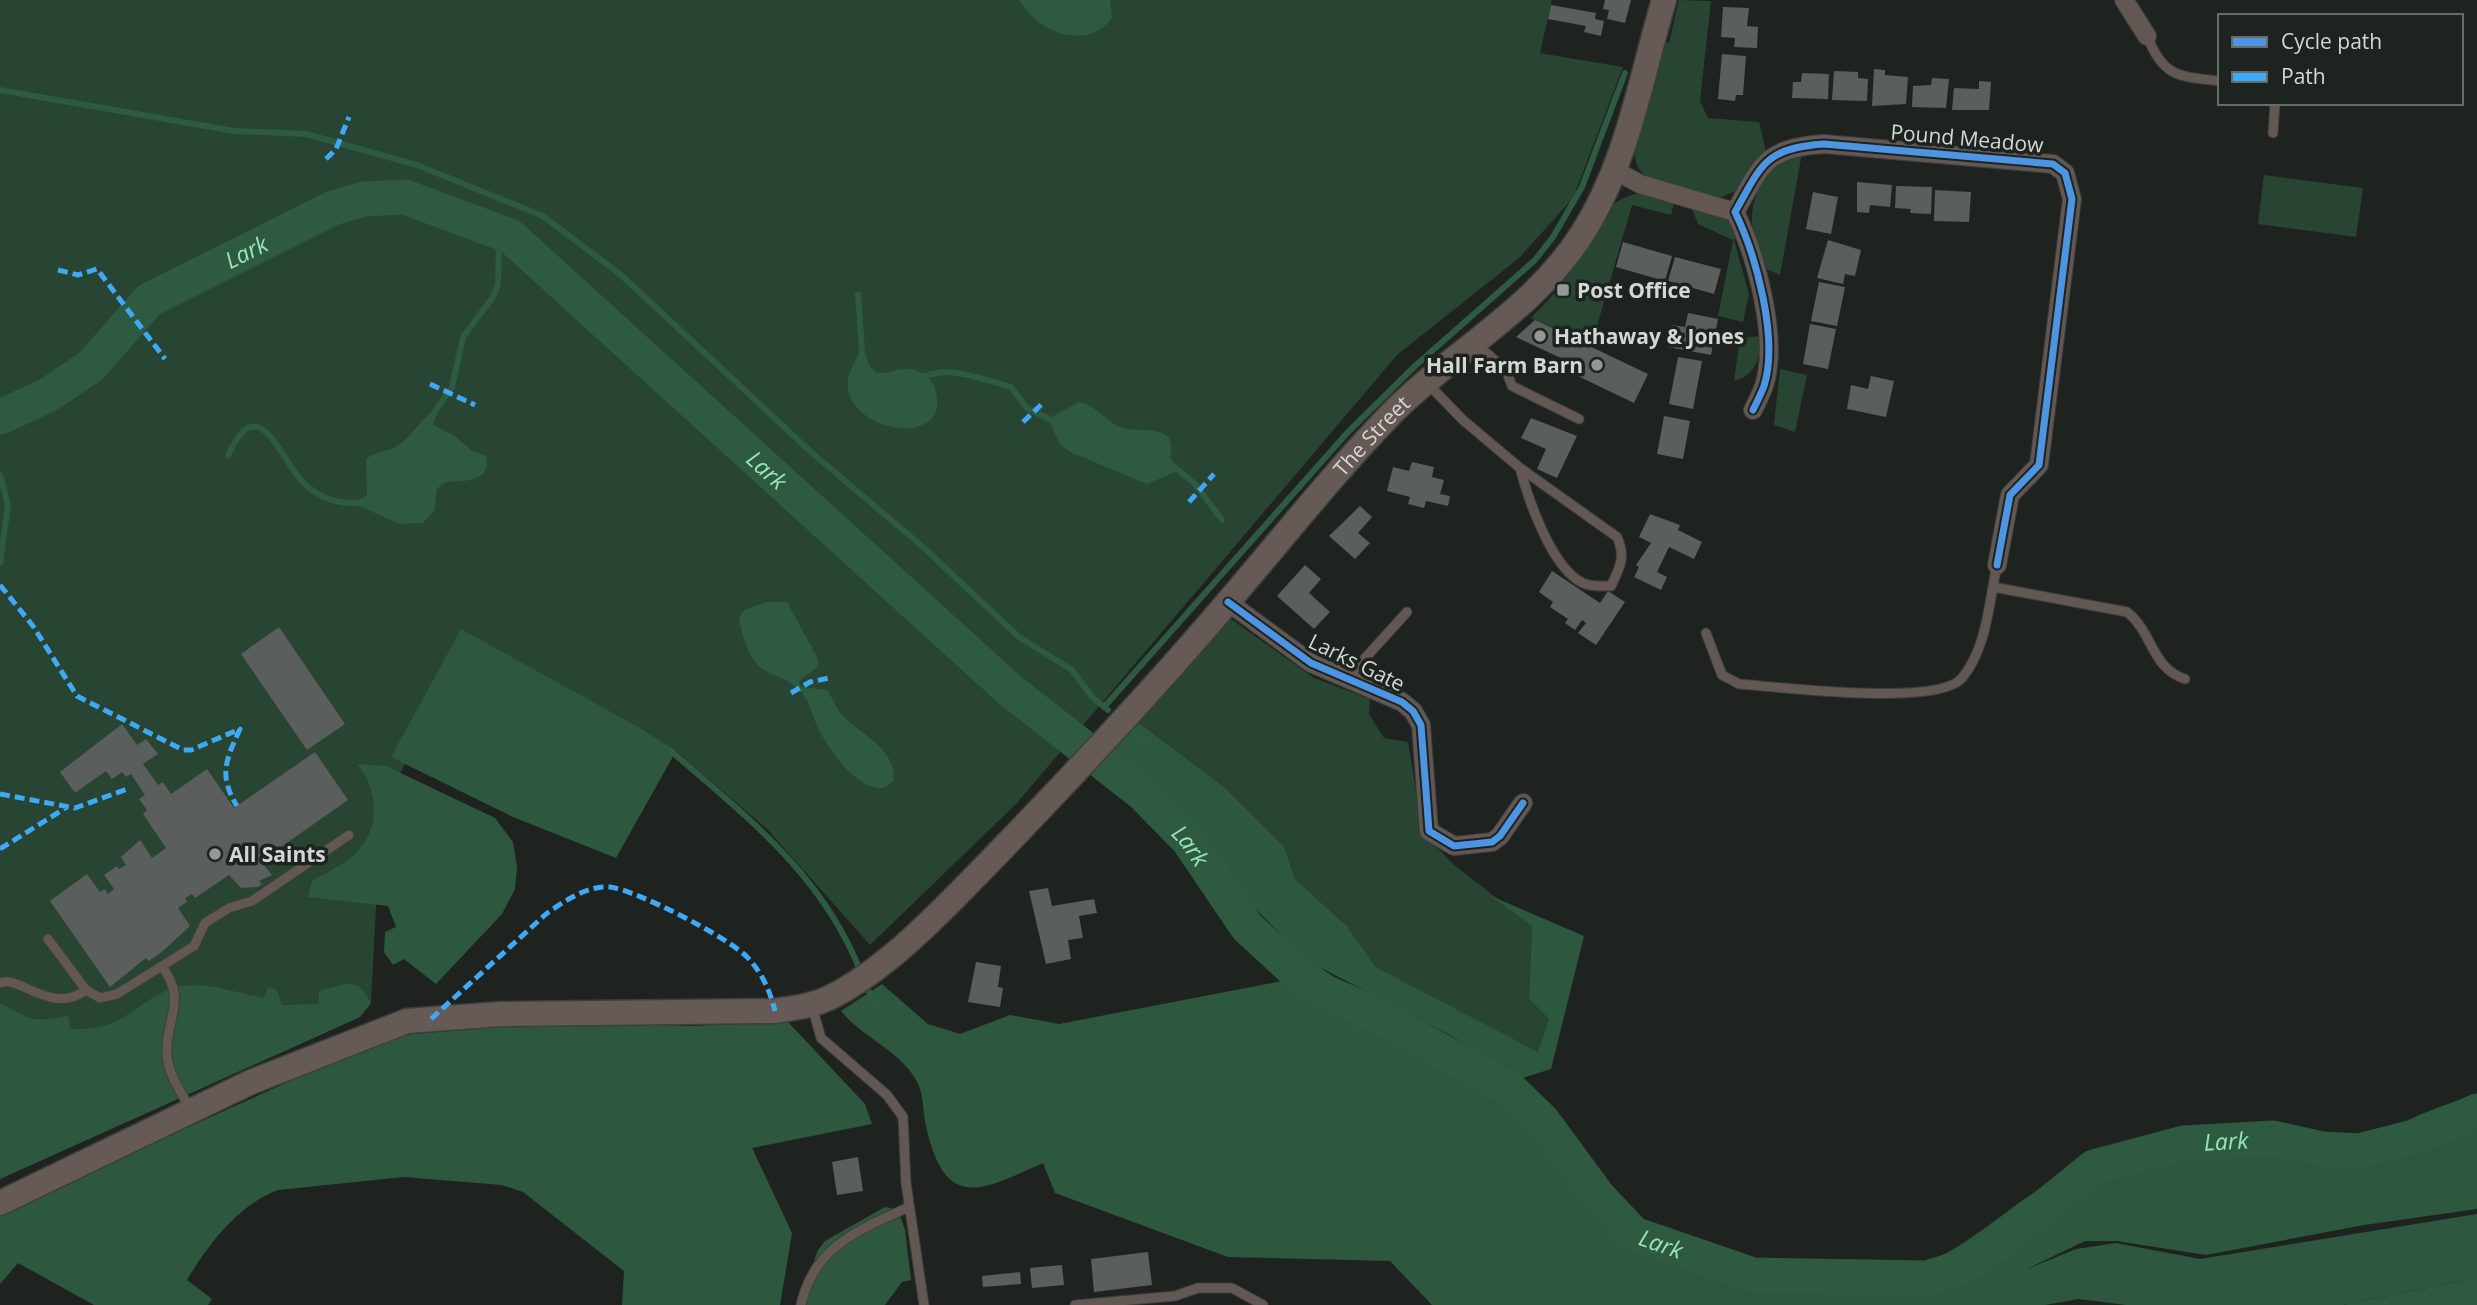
<svg xmlns="http://www.w3.org/2000/svg" width="2477" height="1305" font-family="'Open Sans',sans-serif">
<rect width="100%" height="100%" fill="#1e2320"/>
<path fill="#284433" d="M0 0H1552L1540 53 1623 67 1573 198 1519 258 1397 355 1017 803 870 945 767 829 676 751 662 743 604 853 405 764 381 810 371 1003 360 1017 0 1179Z
M1679 0 1711 1 1700 101 1708 118 1759 122 1766 151 1738 190 1717 199 1647 179 1637 166 1634 153 1655 39 1669 43Z
M1802 153 1780 275 1761 267C1748 218 1747 207 1772 162Z
M2264 175 2363 188 2356 237 2258 224Z
M1642 193 1674 203 1671 215 1632 205 1591 347 1531 318 1564 283 1552 274C1576 245 1602 197 1642 193Z
M1691 207 1727 220 1741 237 1734 240 1749 294 1743 322 1718 316 1733 240 1698 224Z
M1760 336C1761 358 1756 375 1734 381L1740 338Z
M1780 369 1807 375 1795 432 1774 425Z
M1231 619 1314 678 1370 699 1369 714 1384 738 1408 742 1423 833 1453 864 1532 926 1529 999 1549 1019 1539 1053 1376 967 1347 926 1295 879 1283 847 1224 787 1135 720 1219 622Z"/>
<path fill="#2d583f" d="M461 629 640 728 676 751 616 858 513 817 391 757Z
M1135 720 1224 787 1284 847 1295 879 1347 926 1376 967 1538 1052 1549 1019 1529 999 1532 926 1491 896 1584 936 1551 1069 1519 1079 1450 1035 1306 960 1234 887 1211 847 1177 806 1108 749Z
M357 764 386 766 495 818 513 842 517 867 515 889 502 914 436 984 404 959 393 965 384 952 385 932 396 927 388 906 308 897 312 881C325 873 343 865 354 855 380 831 380 790 357 764Z
M1288 980C1317 996 1346 1013 1376 1028 1411 1044 1446 1056 1477 1080 1506 1105 1533 1132 1556 1162 1578 1189 1597 1222 1630 1238 1696 1269 1857 1294 1925 1264 1973 1243 2009 1206 2054 1180 2084 1163 2121 1152 2153 1141 2217 1119 2270 1153 2332 1146 2383 1140 2426 1103 2477 1098V1209L2364 1225 2206 1255 2117 1241H2085L2027 1269 2076 1249 2116 1243 2200 1259 2477 1214V1278L2343 1305H2126L2079 1299 2045 1305H1432L1390 1261 1228 1257 1055 1193 1043 1163C981 1191 945 1212 926 1126 923 1113 924 1096 918 1084 904 1052 862 1038 841 1011L882 984 928 1024 960 1034 1010 1015 1059 1024Z
M345 984C360 984 364 990 371 1003L360 1017 0 1179V1003C33 1020 28 1023 68 1016L71 1029C84 1029 97 1029 109 1024 135 1015 154 990 182 986 208 982 238 993 264 998L268 987 277 990 282 1005 319 1004V991Z
M556 1022 691 1026 788 1022 865 1104 872 1124 752 1148 792 1233 780 1305H622L624 1271 523 1192 502 1185 404 1177 278 1190C238 1205 208 1244 187 1280L212 1299 208 1305H94L18 1263 0 1284V1214L11 1207 390 1036Z
M885 1207 898 1210 905 1230 911 1280 902 1282 885 1305H798L818 1250 825 1241Z"/>
<path fill="#2d5a40" d="M1019 0H1110L1112 18C1087 52 1037 32 1019 0Z
M862 344 870 367 877 373C889 374 903 366 915 370 925 374 934 381 936 392 949 448 856 433 848 390 845 373 858 360 862 344Z
M1079 402C1096 405 1107 423 1123 428 1141 433 1180 422 1170 458L1184 473 1178 471 1147 484 1070 452 1060 444 1048 419Z
M438 408 433 425 455 436 471 450 486 456C492 483 464 481 445 482L437 489 434 511 423 523 399 524 353 503 367 495 366 459C377 450 392 452 401 443 415 432 422 417 438 408Z
M767 602H787L816 655 819 664C815 673 805 673 799 682L801 687 827 690C833 699 838 712 845 718 863 735 897 751 894 781L884 788C857 791 828 749 818 728 813 717 810 703 802 693 791 679 775 677 761 668 749 660 741 632 739 618L744 610Z
M2477 1278V1305H2343Z"/>
<g fill="none" stroke-linecap="round" stroke-linejoin="round">
<path stroke="#2d5a40" stroke-width="6" d="M0 90 234 131 306 134 417 165 543 216 621 275 811 452 923 547 1019 637 1072 670 1093 698 1108 710
M858 295 862 349
M918 379C946 364 974 377 1004 385L1011 387 1027 408 1053 421
M434 413 452 387 463 337 493 297 498 285 499 244 510 238
M228 456C257 388 279 455 301 480 316 497 337 504 359 503
M1177 469 1196 485 1222 520
M0 475 8 505 0 563
M1104 707 1348 432 1415 366 1535 260 1553 237 1582 187 1625 73
M1133 731 1143 742
M671 751C747 817 824 876 861 973
M864 983 879 1008"/>
<path stroke="#2d5a40" stroke-width="35" id="s1" d="M0 417 48 395 91 366 149 300 333 208 364 199 405 197 510 236 1011 691 1143 794 1188 840 1247 927 1297 973 1325 992 1377 1015 1511 1090 1542 1120 1598 1196 1634 1234 1753 1275 1927 1278 1963 1267 2002 1241 2094 1167 2184 1143 2273 1138 2323 1149 2359 1151 2418 1136 2477 1111"/>
</g>
<path fill="#5a5e5c" d="M1605 0H1631L1625 23 1607 19 1609 10 1603 9Z
M1551 5 1596 13 1595 19 1604 21 1601 36 1584 32 1586 26 1548 19Z
M1723 7 1749 8 1747 26 1758 27 1757 48 1734 47 1735 38 1721 37Z
M1722 54 1746 56 1743 95H1736L1735 101 1718 99Z
M1874 69 1885 70V75L1908 77 1906 104 1872 106Z
M1834 71 1858 72V78L1868 79 1867 101 1832 100Z
M1802 73 1829 74 1828 99 1792 98 1793 82H1801Z
M1932 78 1949 79 1946 108 1912 107 1913 86 1931 85Z
M1979 81 1991 82 1989 110H1952L1954 88 1979 89Z
M1857 182 1892 185 1890 207 1870 205 1869 213 1857 212Z
M1896 186 1932 187 1931 214 1910 213 1911 209 1895 208Z
M1935 190 1971 192 1969 222 1934 221Z
M1813 192 1838 197 1831 234 1806 229Z
M1828 240 1861 250 1855 276 1845 274 1843 284 1817 278Z
M1623 242 1672 256 1665 281 1616 267Z
M1675 257 1721 269 1714 294 1668 281Z
M1819 282 1845 287 1837 326 1811 321Z
M1688 313 1718 319 1711 355 1668 347 1672 325 1685 327Z
M1535 320 1648 374 1634 403 1563 369 1567 361 1516 337Z
M1810 324 1836 329 1828 369 1803 364Z
M1678 357 1702 361 1693 409 1669 404Z
M1871 376 1894 381 1886 417 1847 409 1851 385 1868 389Z
M1664 416 1690 421 1683 459 1657 454Z
M1531 418 1577 436 1557 478 1537 469 1546 449 1521 438Z
M1412 462 1434 467 1432 477 1444 480 1440 494 1450 496 1448 506 1426 501 1424 508 1408 504 1410 497 1387 491 1393 467 1409 471Z
M1360 506 1372 517 1358 533 1370 543 1355 559 1329 536Z
M1650 514 1680 525 1678 530 1702 542 1694 559 1669 547 1657 572 1667 577 1661 590 1634 577 1639 567 1636 565 1651 543 1639 537Z
M1305 565 1321 579 1309 593 1330 612 1314 629 1277 596Z
M1552 571 1600 603 1608 591 1625 602 1596 645 1578 633 1586 623 1582 620 1575 630 1565 623 1568 619 1550 607 1553 602 1539 592Z
M279 627 345 724 307 750 241 654Z
M122 724 137 745 146 739 158 754 143 764 158 785 163 782 171 794 207 769 234 808 315 752 348 800 261 861 272 875 259 881 262 884 258 887 241 888 229 875 195 898 192 894 185 898 187 902 178 908 190 926 163 951 149 961 146 958 110 987 50 901 87 874 100 892 105 889 108 894 114 889 104 875 117 866 119 869 126 865 121 857 140 840 152 858 166 848 143 814 147 810 139 799 145 795 131 774 126 777 122 772 112 779 106 771 75 793 60 772Z
M1048 888 1052 906 1094 899 1097 913 1079 916 1083 938 1068 940 1071 959 1046 964 1029 891Z
M976 962 1001 966 998 987 1003 988 1000 1007 968 1002Z
M858 1157 863 1191 837 1195 832 1162Z
M1148 1252 1152 1285 1094 1292 1091 1259Z
M1062 1265 1064 1285 1032 1288 1030 1268Z
M1020 1272 1021 1284 983 1287 982 1276Z"/>
<g fill="none" stroke-linecap="round" stroke-linejoin="round">
<g stroke="#3c3f3d" stroke-width="11">
<path id="lane" d="M2147 36C2164 78 2178 76 2220 81
M2273 133 2275 103
M1476 344 1506 370 1512 386 1579 419
M1427 383 1463 420 1520 468 1617 537C1626 557 1620 567 1611 586 1602 586 1591 587 1583 583 1552 569 1528 499 1520 468
M1993 587 2127 612C2153 632 2151 668 2185 679
M1706 633 1722 675 1739 684C1780 687 1938 707 1962 678 1987 648 1989 602 1997 565
M1347 678 1407 612
M48 939 86 990 100 998 117 994 194 946 205 923 229 908 252 901 349 835
M162 966C188 1002 165 1018 167 1055 168 1074 182 1094 191 1110
M0 983C18 974 52 1016 86 990
M812 1006 821 1038 887 1095 903 1117 906 1183 924 1305
M801 1305C814 1246 859 1230 909 1207
M1075 1305 1175 1296 1198 1288H1232L1263 1305"/>
</g>
<g stroke="#3c3f3d" stroke-width="20">
<path id="street" d="M2124 0 2147 36
M1616 171 1640 184 1735 212
M1753 410C1757 402 1761 394 1764 386 1779 339 1756 255 1735 212 1762 164 1765 148 1824 144L2053 164 2065 173 2072 199 2039 465 2010 495 1997 565
M1228 602 1311 663 1402 702 1413 711 1421 725 1429 831 1454 846 1492 842 1500 836 1523 803"/>
</g>
<g stroke="#3c3f3d" stroke-width="27">
<g id="secondary">
<path id="s2" d="M0 1203 251 1082 407 1021 501 1014 775 1011C794 1008 812 1006 829 998 891 968 954 898 1002 849 1079 769 1155 688 1227 603 1281 540 1333 474 1391 414 1453 351 1533 311 1582 234 1628 162 1640 80 1664 0"/>
</g>
</g>
<use href="#lane" stroke="#635753" stroke-width="9"/>
<use href="#street" stroke="#635753" stroke-width="18"/>
<use href="#secondary" stroke="#655a55" stroke-width="24"/>
<path stroke="#3fa9f5" stroke-width="5" stroke-dasharray="10 5" stroke-linecap="butt" d="M326 159 336 149 349 117
M58 270 78 275 97 269 165 359
M430 384 475 405
M1023 422 1042 404
M1189 502 1214 474
M0 585 33 626 77 696 183 750H191L240 729C226 760 218 775 237 806
M791 693 810 682 829 678
M0 794 75 808 130 788
M0 849 67 807
M431 1019 546 914C563 902 587 885 610 887 636 890 732 939 749 959 763 975 770 991 775 1011"/>
<g stroke="#1d241f" stroke-width="11">
<path id="cycleway" d="M1753 410C1757 402 1761 394 1764 386 1779 339 1756 255 1735 212 1762 164 1765 148 1824 144L2053 164 2065 173 2072 199 2039 465 2010 495 1997 565
M1228 602 1311 663 1402 702 1413 711 1421 725 1429 831 1454 846 1492 842 1500 836 1523 803"/>
</g>
<use href="#cycleway" stroke="#4d94e3" stroke-width="7"/>
</g>
<g fill="#949996" stroke="#1d241f" stroke-width="2.5">
<rect x="1556" y="283" width="14" height="14" rx="3.5"/>
<circle cx="1540" cy="336" r="7"/>
<circle cx="1597" cy="365" r="7"/>
<circle cx="215" cy="854" r="7"/>
</g>
<g text-anchor="middle" dominant-baseline="central" stroke-width="7" stroke-linejoin="round" paint-order="stroke">
<g font-size="21" fill="#d4d8d5" stroke="#1d241f">
<text transform="translate(1967 138) rotate(5)">Pound Meadow</text>
<text stroke="none"><textPath href="#s2" startOffset="1654">The Street</textPath></text>
<text transform="translate(1357 662) rotate(26)">Larks Gate</text>
</g>
<g font-size="21" font-weight="bold" fill="#d4d8d5" stroke="#1d241f" text-anchor="start">
<text x="1577" y="290">Post Office</text>
<text x="1554" y="336">Hathaway &amp; Jones</text>
<text x="1583" y="365" text-anchor="end">Hall Farm Barn</text>
<text x="229" y="854">All Saints</text>
</g>
<g font-size="23" font-style="italic" fill="#98e5b6" stroke="#1d241f">
<text stroke="none"><textPath href="#s1" startOffset="301">Lark</textPath></text>
<text stroke="none"><textPath href="#s1" startOffset="931">Lark</textPath></text>
<text stroke="none"><textPath href="#s1" startOffset="1498">Lark</textPath></text>
<text stroke="none"><textPath href="#s1" startOffset="2737">Lark</textPath></text>
<text stroke="none"><textPath href="#s1" startOffset="2128">Lark</textPath></text>
</g>
</g>
<rect x="2218" y="14" width="245" height="91" fill="#1d241f" stroke="#666c68" stroke-width="2"/>
<rect x="2232" y="37" width="35" height="10" fill="#4d94e3" stroke="#666c68" stroke-width="2"/>
<text x="2281" y="49" font-size="21" fill="#d4d8d5">Cycle path</text>
<rect x="2232" y="72" width="35" height="10" fill="#3fa9f5" stroke="#666c68" stroke-width="2"/>
<text x="2281" y="84" font-size="21" fill="#d4d8d5">Path</text>
</svg>
